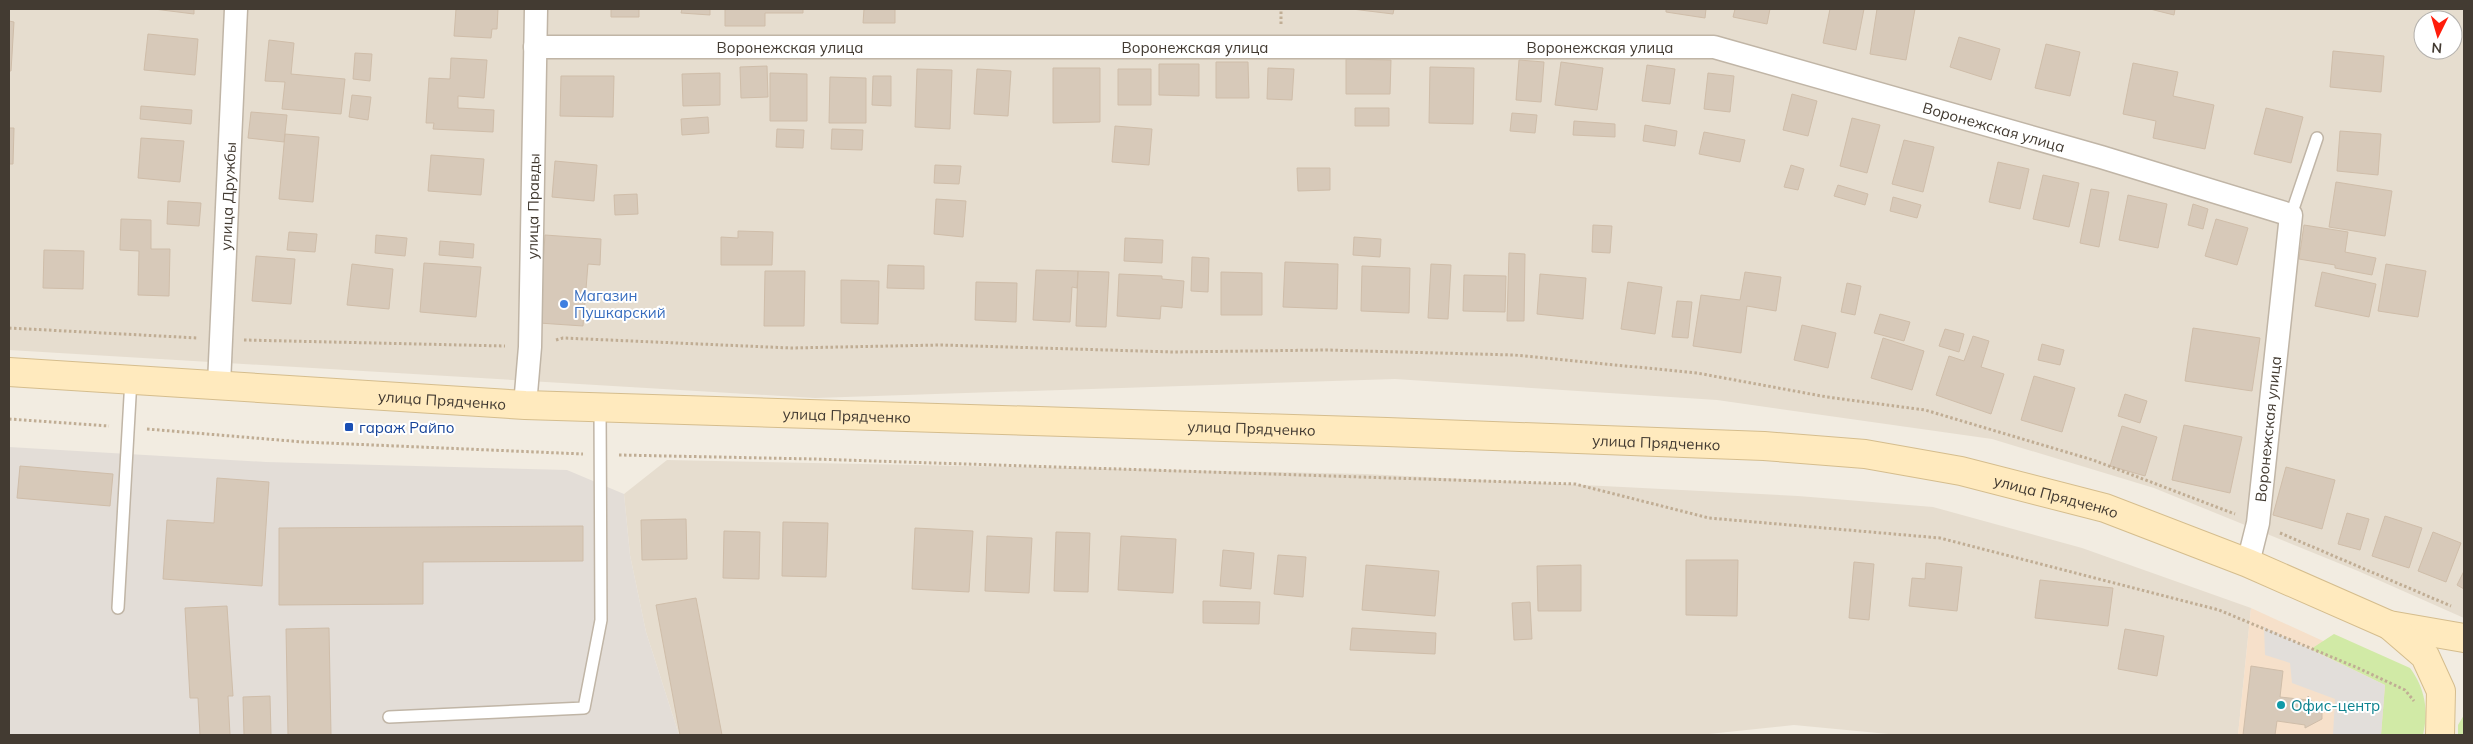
<svg xmlns="http://www.w3.org/2000/svg" width="2473" height="744" font-family="Mulish,sans-serif">
<rect width="100%" height="100%" fill="#f2ece1"/>
<path fill="#e6ddcf" fill-rule="evenodd" d="M9 9H2464V618L2358 571 2154 488 1992 439 1717 400 1395 379 815 398 9 350ZM2423 20H2453V50H2423Z
M667 460 1366 474 1798 496 1933 507 2082 548 2251 608 2238 735H1899L1794 725 1699 735H679L646 632 630 555 624 494Z"/>
<path fill="#f6e0ca" d="M2251 608 2393 673 2392 735H2238Z"/>
<path fill="#e3ddd7" d="M9 447 266 462 567 470 624 494 630 555 646 632 679 735H9Z"/>
<path fill="#d1eaa6" d="M2334 634 2410 668C2425 688 2429 711 2423 735H2381L2385 685 2311 649Z
M2464 715V735H2458V725Z"/>
<path fill="#e2deda" d="M2264 627 2385 685 2381 735H2333L2335 699 2292 683 2290 663 2265 655Z"/>
<path fill="#d7c9b9" stroke="#cfbda9" d="M154 9H194V14Z
M456 9H498L497 29H492L491 38 454 36Z
M611 9H639V17H611Z
M682 9H710V15L681 13Z
M725 9H803V13H765V26H725Z
M864 9H895V23H863Z
M1352 9H1394L1393 14Z
M1666 9H1706L1705 18 1666 12Z
M1735 9H1770L1767 24 1733 17Z
M1830 9H1864L1856 50 1823 43Z
M1877 9H1915L1906 60 1870 54Z
M2150 9H2175L2174 15Z
M9 21 14 22 11 71H9Z
M148 34 198 39 195 75 144 70Z
M1959 37 2000 49 1991 80 1950 67Z
M269 40 294 43 291 74 345 79 341 114 282 109 285 82 265 81Z
M2046 44 2080 52 2070 96 2035 88Z
M2333 51 2384 56 2381 92 2330 87Z
M355 53 372 54 370 81 353 79Z
M451 58 487 60 484 98 458 96V108L494 110 493 132 433 129 434 123H426L429 78 450 79Z
M1346 59 1391 60 1390 94H1346Z
M1519 60 1544 62 1541 102 1516 100Z
M1216 62H1248L1249 98H1216Z
M1561 62 1603 68 1597 110 1555 105Z
M2133 63 2178 72 2173 96 2214 105 2205 149 2153 138 2156 121 2123 114Z
M1159 64H1199V96L1159 95Z
M1647 65 1675 69 1670 104 1642 101Z
M767 66 768 97 741 98 740 67Z
M1430 67 1474 68 1473 124 1429 123Z
M1053 68H1100V122L1053 123Z
M1268 68 1294 69 1292 100 1267 99Z
M917 69 952 70 950 129 915 127Z
M977 69 1011 71 1008 116 974 114Z
M1118 69H1151V105H1118Z
M720 73V105L683 106 682 74Z
M770 73 807 74V121H770Z
M1708 73 1734 76 1730 112 1704 109Z
M561 76H614L613 117 560 116Z
M873 76H891V106L872 105Z
M830 77 866 78V123H829Z
M1792 94 1817 101 1808 136 1783 130Z
M352 95 371 97 368 120 349 117Z
M141 106 192 110 191 124 140 119Z
M1355 108H1389V126H1355Z
M2266 108 2303 117 2291 163 2254 154Z
M251 112 287 115 284 142 248 138Z
M1512 113 1537 115 1535 133 1510 131Z
M708 117 709 133 682 135 681 119Z
M1852 118 1880 125 1867 173 1840 166Z
M1574 121 1615 124V137L1573 135Z
M1645 125 1677 131 1675 146 1643 141Z
M1115 126 1152 129 1149 165 1112 162Z
M9 128H14L13 164H9Z
M777 129 804 130 803 148 776 147Z
M832 129 863 130 862 150 831 149Z
M2340 131 2381 134 2378 175 2337 171Z
M1704 132 1745 140 1740 162 1699 154Z
M285 134 319 137 313 202 279 199Z
M141 138 184 141 180 182 138 178Z
M1904 140 1934 147 1923 192 1892 184Z
M431 155 484 159 481 195 428 191Z
M555 161 597 165 594 201 552 197Z
M1998 162 2029 169 2020 209 1989 202Z
M935 165 961 166 959 184 934 183Z
M1791 165 1804 169 1798 190 1784 187Z
M1297 168H1330V190L1298 191Z
M2043 175 2079 183 2069 227 2033 219Z
M2336 182 2392 191 2385 236 2329 227Z
M1838 185 1868 194 1865 205 1834 196Z
M2091 189 2109 192 2099 247 2080 243Z
M637 194 638 214 615 215 614 195Z
M2128 195 2167 204 2158 248 2119 240Z
M1893 197 1921 205 1917 218 1890 211Z
M936 199 966 201 963 237 934 234Z
M168 201 201 203 199 226 167 224Z
M2193 204 2208 209 2203 229 2188 225Z
M121 219 151 220V249H170L169 296 138 295 139 251 120 250Z
M2216 219 2248 228 2237 265 2205 256Z
M1593 225 1612 226 1610 253 1592 252Z
M2304 225 2348 232 2345 252 2376 258 2372 275 2335 268V265L2299 259Z
M738 231 773 232 772 265H721V237L738 238Z
M289 232 317 234 315 252 287 250Z
M376 235 407 238 405 256 375 253Z
M545 235 601 239 600 265 588 264 583 326 539 323Z
M1354 237 1381 239 1380 257 1353 255Z
M1125 238 1163 240 1162 263 1124 261Z
M440 241 474 244 473 258 439 255Z
M44 250 84 251 83 289 43 288Z
M1509 253 1525 254 1524 321H1507Z
M256 256 295 259 291 304 252 301Z
M1192 257 1209 258 1208 292 1191 291Z
M1285 262 1338 264 1337 309 1283 307Z
M424 263 481 267 476 317 420 312Z
M352 264 393 269 389 309 347 305Z
M1431 264 1451 265 1448 319 1428 318Z
M2386 264 2426 271 2418 317 2378 311Z
M888 265 924 266V289L887 288Z
M1362 266 1410 268 1409 313 1361 311Z
M1036 270 1078 271 1077 288 1072 287 1070 322 1033 320Z
M765 271H805L804 326H764Z
M1078 271 1109 272 1106 327 1076 326Z
M1221 272 1262 273V315H1221Z
M1745 272 1781 277 1776 311 1747 306 1741 353 1693 346 1701 295 1740 300Z
M2322 272 2376 284 2369 317 2315 306Z
M1119 274 1162 276V279L1184 281 1182 308 1161 306 1160 319 1117 316Z
M1540 274 1586 278 1583 319 1537 314Z
M1464 275 1506 276 1505 312 1463 311Z
M841 280 879 281 878 324 841 323Z
M976 282 1017 283 1016 322 975 320Z
M1628 282 1662 287 1655 334 1621 329Z
M1847 283 1861 286 1855 315 1841 312Z
M1677 301 1692 302 1688 338 1672 337Z
M1880 314 1910 322 1904 341 1874 333Z
M1802 325 1836 333 1828 368 1794 360Z
M2193 328 2260 338 2252 391 2185 381Z
M1945 329 1964 334 1959 352 1939 346Z
M1973 336 1989 341 1981 367 2004 374 1991 414 1936 395 1949 356 1964 361Z
M1883 338 1924 351 1912 390 1871 378Z
M2042 344 2064 350 2060 365 2038 360Z
M2034 376 2075 388 2062 432 2021 420Z
M2125 394 2147 401 2140 423 2118 416Z
M2184 425 2242 437 2230 493 2172 480Z
M2122 426 2157 437 2145 476 2110 466Z
M20 466 113 474 110 506 17 498Z
M2286 467 2335 480 2322 529 2273 515Z
M217 478 269 482 262 586 163 579 167 520 214 523Z
M2347 513 2369 519 2360 550 2338 544Z
M2385 516 2422 528 2409 568 2372 556Z
M686 519 687 559 642 560 641 520Z
M783 522 828 523 826 577 782 576Z
M583 526V561L423 562V604L279 605V528Z
M915 528 973 531 969 592 912 589Z
M724 531 760 532 759 579 723 578Z
M1056 532 1090 533 1088 592 1054 591Z
M2433 532 2461 543 2446 582 2418 571Z
M987 536 1032 538 1029 593 985 591Z
M1121 536 1176 539 1173 593 1118 590Z
M1223 550 1254 553 1251 589 1220 586Z
M1278 555 1306 557 1303 597 1274 594Z
M1686 560H1738L1737 616 1686 615Z
M1854 562 1874 564 1869 620 1849 618Z
M1926 563 1962 567 1957 611 1909 606 1912 578 1925 579Z
M1366 565 1439 571 1435 616 1362 610Z
M1581 565V611H1538L1537 566Z
M2464 571V589L2457 585Z
M2040 580 2113 588 2108 626 2035 618Z
M696 598 722 735H680L656 605Z
M1203 601 1260 602 1259 624 1203 623Z
M1530 602 1532 639 1514 640 1512 603Z
M227 606 233 696H228L230 735H200L198 698H190L185 608Z
M329 628 331 735H288L286 629Z
M1352 628 1436 633 1435 654 1350 650Z
M2125 629 2164 636 2157 676 2118 669Z
M2251 666 2283 671 2280 697 2308 700V696L2319 710H2322V719L2305 728V725L2277 721 2275 735H2243Z
M270 696 271 735H244L243 697Z"/>
<g fill="none" stroke-linecap="round" stroke-linejoin="round">
<g stroke="#c0b5a6" stroke-width="14">
<path id="lane" d="M2291 215 2317 138
M118 608 131 379
M389 717 584 708 601 620 600 407"/>
</g>
<g stroke="#c0b5a6" stroke-width="25">
<g id="street">
<path id="s1" d="M535 47H1714L2101 157 2291 215 2258 523 2248 563"/>
<path id="s2" d="M219 384 236 9"/>
<path id="s3" d="M525 405 530 347 536 9"/>
</g>
</g>
<g stroke="#d5bd8d" stroke-width="30">
<g id="secondary">
<path id="s4" d="M9 372 525 405 1387 432 1764 446 1865 454 1961 471 2105 508 2248 563 2389 625 2464 638"/>
<path d="M2389 625 2425 656 2441 691 2440 735"/>
</g>
</g>
<path stroke="#c0ad94" stroke-width="3" stroke-dasharray="2.5 2.5" stroke-linecap="butt" d="M1281 24V9
M9 328 198 338
M244 340 505 346
M556 340 563 338 791 348 941 345 1173 352 1326 350 1514 355 1697 373 1827 397 1925 410 2093 460 2235 514
M9 419 109 426
M147 429 303 442 583 454
M619 455 813 459 1575 484 1709 518 1940 538 2219 610 2358 668 2405 690 2414 701
M2280 533 2451 606"/>
<use href="#lane" stroke="#fff" stroke-width="11"/>
<use href="#street" stroke="#fff" stroke-width="22"/>
<use href="#secondary" stroke="#ffeabe" stroke-width="28"/>
</g>
<circle fill="#3f7fe0" stroke="#fff" stroke-width="2" cx="564" cy="304" r="5"/>
<rect fill="#1a4fb4" stroke="#fff" stroke-width="2" x="344" y="422" width="10" height="10" rx="2.5"/>
<circle fill="#0f9aa8" stroke="#fff" stroke-width="2" cx="2281" cy="705" r="5"/>
<g text-anchor="middle" dominant-baseline="central" stroke-width="4" stroke-linejoin="round" paint-order="stroke">
<g font-size="15" fill="#433b32" stroke="#fff">
<text stroke="none"><textPath href="#s1" startOffset="255">Воронежская улица</textPath></text>
<text stroke="none"><textPath href="#s1" startOffset="660">Воронежская улица</textPath></text>
<text stroke="none"><textPath href="#s1" startOffset="1065">Воронежская улица</textPath></text>
<text stroke="none"><textPath href="#s1" startOffset="1470">Воронежская улица</textPath></text>
<text stroke="none"><textPath href="#s2" startOffset="188">улица Дружбы</textPath></text>
<text stroke="none"><textPath href="#s3" startOffset="199">улица Правды</textPath></text>
<text stroke="none"><textPath href="#s4" startOffset="434">улица Прядченко</textPath></text>
<text stroke="none"><textPath href="#s4" startOffset="839">улица Прядченко</textPath></text>
<text stroke="none"><textPath href="#s4" startOffset="1244">улица Прядченко</textPath></text>
<text transform="translate(2268 429) rotate(-84)">Воронежская улица</text>
<text stroke="none"><textPath href="#s4" startOffset="1649">улица Прядченко</textPath></text>
<text stroke="none"><textPath href="#s4" startOffset="2054">улица Прядченко</textPath></text>
</g>
<g font-size="15" fill="#366cbe" stroke="#fff" text-anchor="start">
<text x="574" y="295">Магазин<tspan x="574" dy="17">Пушкарский</tspan></text>
</g>
<g font-size="15" fill="#164399" stroke="#fff" text-anchor="start">
<text x="359" y="427">гараж Райпо</text>
</g>
<g font-size="15" fill="#0d838f" stroke="#fff" text-anchor="start">
<text x="2291" y="705">Офис-центр</text>
</g>
</g>
<rect width="2473" height="744" fill="none" stroke="#433b32" stroke-width="20"/>
<g transform="translate(2438 35) rotate(185)"><circle r="24" fill="#ffffff" stroke="#b4b1ad"/>
<path d="M0-4L9 19L0 12L-9 19Z" fill="#ff1d0b"/>
<text y="-8" font-size="14" font-weight="bold" text-anchor="middle" fill="#433b32">N</text>
</g>
</svg>
